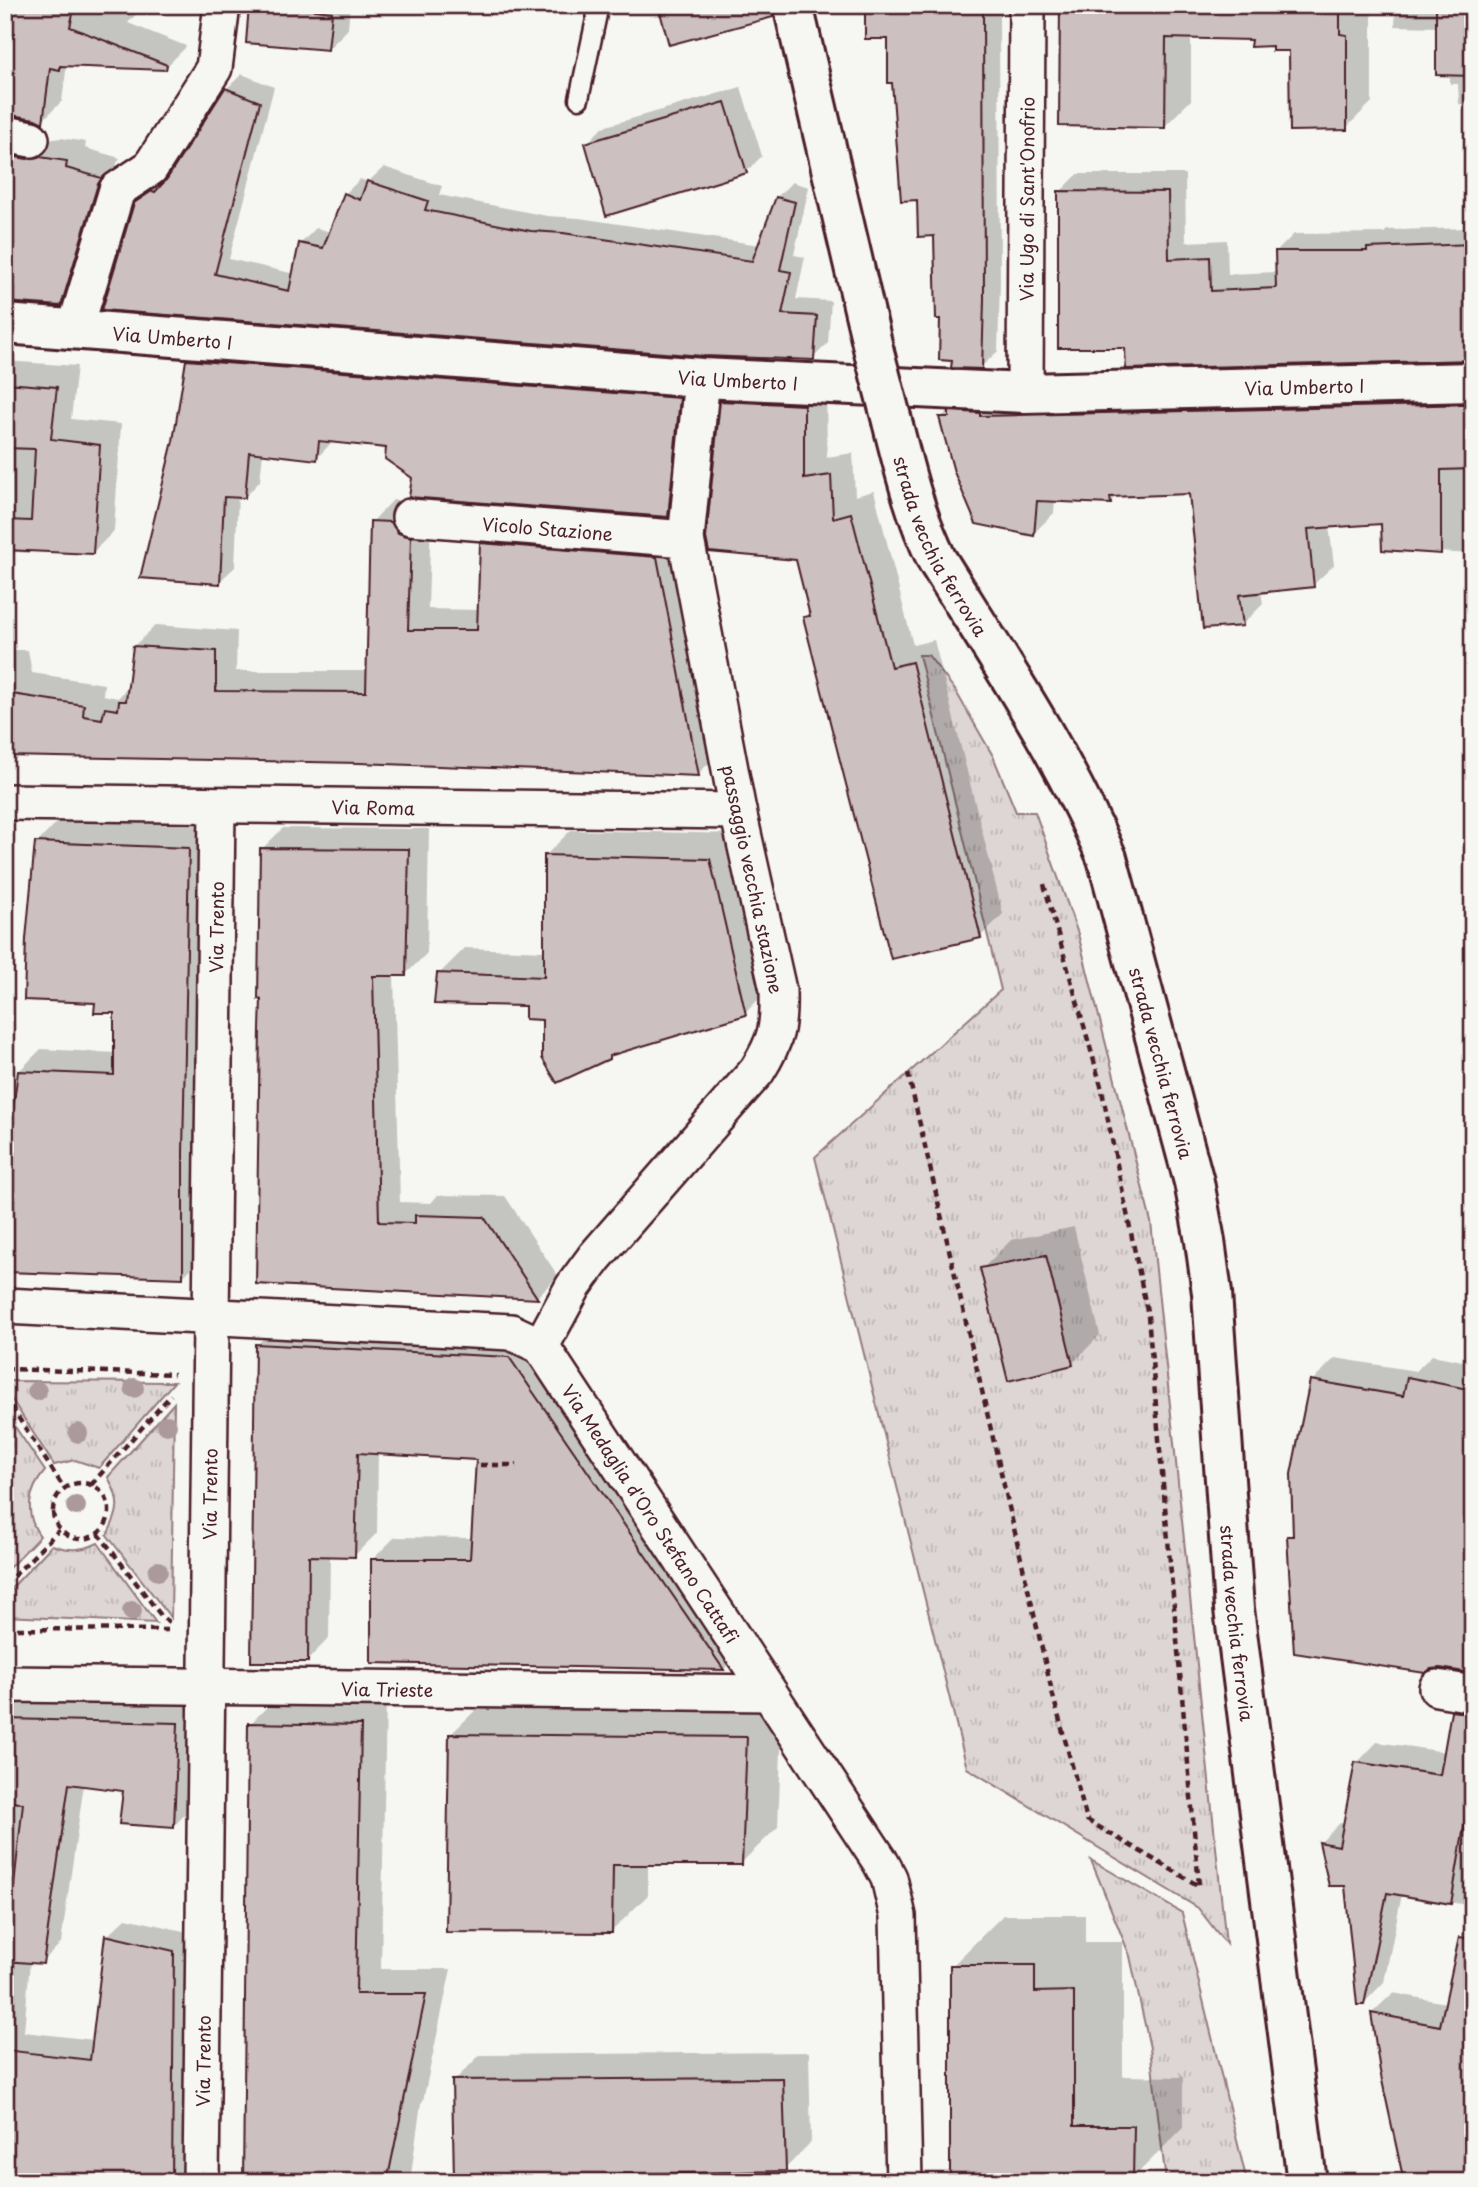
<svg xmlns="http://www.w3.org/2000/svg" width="1478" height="2187" font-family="'Playpen Sans',sans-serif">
<defs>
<pattern id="grass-tufts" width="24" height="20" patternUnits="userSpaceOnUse" patternTransform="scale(1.75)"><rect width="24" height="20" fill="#ddd6d5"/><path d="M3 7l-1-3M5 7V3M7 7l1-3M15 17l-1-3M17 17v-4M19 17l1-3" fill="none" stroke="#bfb7b7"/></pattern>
</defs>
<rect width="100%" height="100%" fill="#f6f6f2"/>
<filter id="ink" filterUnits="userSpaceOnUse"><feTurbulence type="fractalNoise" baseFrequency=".0143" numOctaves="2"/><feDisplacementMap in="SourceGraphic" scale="14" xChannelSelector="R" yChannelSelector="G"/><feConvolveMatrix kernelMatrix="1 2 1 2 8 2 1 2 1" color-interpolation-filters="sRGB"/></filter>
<g filter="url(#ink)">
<path fill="url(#grass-tufts)" stroke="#947a80" stroke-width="2" d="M919 655H928L955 690 993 756 1016 812H1035L1078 934 1151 1222 1226 1944 1198 1908 967 1768 815 1157 1001 990Z
M5 1381 174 1382 99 1468 75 1460 54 1465 5 1389Z
M174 1403 171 1618 107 1535C120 1511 121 1501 108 1477Z
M5 1412 45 1471C28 1491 24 1514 40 1536L5 1572Z
M98 1543 156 1623 5 1616V1595L52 1545C69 1551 82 1551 98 1543Z
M1091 1860 1182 1913 1247 2182H1166L1150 2048 1130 1956Z"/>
<path fill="#0003" d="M5 5H140L139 11 128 23 186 46 185 48 165 68 67 64 62 101 42 121 35 118Z
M251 5H350L348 29 328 49Z
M842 5H999L1000 283 998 351 981 367 942 318 935 234 919 198 889 37 867 7 843 8Z
M1062 5H1372V102L1346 128 1291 49 1252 39 1191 37V100L1165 126Z
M1396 5H1473V105L1459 104 1458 84H1450V74L1438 27 1395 26Z
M242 74 274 87 229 259 295 274 301 243 316 228 331 232 345 194 360 179 368 182 384 167 442 186 439 195 547 216 579 218 760 245 777 197 792 182 809 187 794 255 805 257 796 299 831 301 828 343 813 358 104 308 136 204 151 188 170 177 226 89Z
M741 87 762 156 746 172 587 143 603 127Z
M5 120 48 140 61 138 86 142 85 148 120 158 117 163 80 285 60 305 5 301Z
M1078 174H1185L1186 242 1227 240 1228 274 1277 272 1276 252 1294 234 1384 233 1387 230 1473 228V358L1127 346 1060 192Z
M204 345 695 383 683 500 667 516 414 477 388 447 332 442 317 458 263 452 260 481 245 497 238 496 235 567 219 582 175 442 188 361Z
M5 361 77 366 71 419 121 424 114 531 93 552 33 550 30 553 5 551Z
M745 378 826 382 827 457 853 453 855 496 874 491 913 645 934 640 1003 914 980 937 805 618 811 612 798 559 722 402Z
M1473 389V554L1384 549 1383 522 1329 525 1334 565 1313 585 1261 591 1263 604 1242 625 1190 492 1117 495 1110 502 1055 500 1054 513 1033 534 941 418 961 397Z
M393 500 412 501 431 516 428 609 480 610 482 544 503 522 678 536 719 753 698 774 359 761 5 754V650H28L32 673 104 684 103 695 118 698 128 687 134 646 156 625 237 631 236 671H369L372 522Z
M59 820 211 826 205 1254 183 1277 19 1071 41 1049 116 1053V1012L96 1001 37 843Z
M283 828 429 829 427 953 406 974H394L400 1202 431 1203 438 1195 505 1196 558 1276 537 1297 258 1283 262 1028V849Z
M571 830 736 834 771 987 745 1013 612 1053 608 1057 544 1018 526 1005 439 974 465 948 546 951 545 856Z
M1074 1227 1100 1335 1072 1364 982 1269 1011 1240Z
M279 1323 531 1336 745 1647 724 1669 373 1662V1559L395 1537 473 1538 477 1458 378 1453 377 1533 355 1555H330L329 1638 307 1661 257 1345Z
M1432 1355 1473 1363V1669L1471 1671 1289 1537 1295 1531 1312 1381 1335 1358 1416 1371Z
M276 1698 386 1699 381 1969H451L423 2101 421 2103 410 2182H244L250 1724Z
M488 1698 783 1701 778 1827 741 1863H648V1895L611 1932 451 1734Z
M5 1701 196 1705 192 1807 174 1826 125 1789 84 1784 61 1943 42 1962 30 1961 24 2032 94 2040 107 1936 126 1918 192 1933 189 2182H5Z
M1471 1702H1473V2182L1372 2013 1393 1993 1446 2003 1456 1972 1467 1905 1402 1894 1384 1982 1364 2003 1346 1884 1320 1843 1341 1822 1345 1823 1357 1763 1377 1742 1446 1752 1451 1722Z
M1003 1915H1085V1942H1123V2076L1183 2077V2128L1132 2179H951L952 1966Z
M809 2052 811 2142 785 2169 454 2081 480 2055Z"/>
<path fill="#ccc1c0" stroke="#4a1f2b" stroke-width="2" d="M5 5H75L70 27 167 65 166 70 60 66V70L50 68 43 123 35 119 5 114Z
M249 5H315L314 10 332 12 328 50 246 43Z
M658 5H772L773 17 669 45Z
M865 5H983L984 300 982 369 951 368 952 361 939 360 940 319H936L934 236 918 237 917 200 901 201 892 83H888V39H865Z
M1060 5H1340V34L1347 35V130L1290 131 1289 51H1272V46L1250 47 1251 40 1166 38 1165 128 1059 126Z
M1436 5H1473V76L1436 75Z
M225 88 260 102 215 274 289 291 299 243 323 248 344 193 360 200 367 181 428 201 425 210 531 231 563 233 752 261 776 197 795 202 780 270 791 272 782 314 817 316 814 360 703 356 102 310 134 203 152 191 155 192 167 179Z
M725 102 747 173 606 216 585 143Z
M5 155 27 159 40 157 67 161 66 168 102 178 98 184 61 306 5 302Z
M1058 191 1168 192 1169 259 1210 257 1211 291 1276 288 1275 251H1367V248L1473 244V360L1126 369 1125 348H1058Z
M186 360 680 398 668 517 409 497 412 478 385 459 386 448 319 441 317 460 249 452 245 498 224 497 220 584 140 578 173 441Z
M5 383 57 387 51 439 100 445 93 554 5 550V520L31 521 35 449 5 448Z
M720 401 804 405V479L831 475 833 518 851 513 891 667 912 662 981 938 891 959 803 617 810 616 796 560 709 552 706 538Z
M1473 404V469L1441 470V554L1382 550 1381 524 1308 529 1314 587 1239 595 1243 626 1203 629 1189 494 1110 497 1111 504 1037 501 1034 536 976 524 954 472 939 417H949V411L980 413V416Z
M370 521 391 522 398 533 411 537 408 630H477L480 543 657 557 699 776 359 763 5 756V693L84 705 83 716 102 719 105 708 118 710 119 701H126L133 646 216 651V691L366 692Z
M35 842 189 848 183 1153V1278L5 1272V1170L18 1071 114 1075V1013H94L95 1003 24 1000 26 939Z
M260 848 409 849 406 976H373L379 1222 415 1223V1215L484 1217 538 1299 256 1284 260 1028 261 999H258Z
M544 855 710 859 746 1015 609 1056V1059L557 1083 542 1058V1020L525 1019V1006L434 1004 437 973 544 977Z
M1046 1255 1073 1365 1008 1381 980 1268Z
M255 1344 509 1357 724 1670 371 1663V1559H470L476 1460 358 1453 355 1557 309 1556 308 1662H251Z
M1407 1377 1473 1390 1471 1673 1440 1668 1431 1669 1425 1673 1294 1653 1287 1536H1293L1291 1474 1310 1380 1403 1396Z
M1451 1711 1473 1714V1810L1467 1809 1451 1904 1387 1893 1364 2005H1357L1345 1886H1329L1319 1842 1339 1846 1355 1762 1440 1775Z
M5 1719 178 1723 174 1828 119 1824 123 1791 69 1784 43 1964 5 1961V1911L11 1912 23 1803 6 1802Z
M248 1723 361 1725 356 1994H426L387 2182H243Z
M449 1734 747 1737 742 1865H613L612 1933 446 1932Z
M105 1935 174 1951 172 2182H5V2050L90 2060Z
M1459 1937 1473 1939V2182H1404L1380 2071 1371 2013 1440 2026Z
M950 1965H1035V1992L1074 1991V2126H1134L1133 2180 950 2181Z
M783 2078 786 2171 454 2178 452 2080Z"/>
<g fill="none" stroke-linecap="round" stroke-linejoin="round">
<g stroke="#4a1f2b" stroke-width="23">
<path id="lane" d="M579 99 599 5"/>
</g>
<g stroke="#4a1f2b" stroke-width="40">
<g id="street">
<path d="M5 134 31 139"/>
<path d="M75 329 117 190 150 168 214 68 222 5"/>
<path id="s1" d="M1025 393 1027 5"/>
<path id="s2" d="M410 517 686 539"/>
<path id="s3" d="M5 802 738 811"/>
<path id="s4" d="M5 1306 511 1332 541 1346 880 1861 889 1878 898 1916 904 2182"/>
<path d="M541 1346 573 1287 595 1257 757 1071C777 1039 779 1027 778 990L738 811 686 539 702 378"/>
<path id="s5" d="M5 1684 768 1693"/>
<path d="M1437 1688 1473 1694"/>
<path id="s6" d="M201 2182 217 806"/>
</g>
</g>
<g stroke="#4a1f2b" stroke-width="44">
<g id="secondary">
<path d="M793 5 874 352"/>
<path id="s7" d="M5 324 702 378 1025 393 1473 382"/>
<path id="s8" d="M892 421C904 469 915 515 937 560 998 658 1062 753 1107 858L1194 1182 1205 1241 1212 1293 1234 1609 1307 2182"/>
</g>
</g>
<path stroke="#4a1f2b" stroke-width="4.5" stroke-dasharray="7 5" stroke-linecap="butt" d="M908 1073 1053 1696 1087 1820 1199 1886 1148 1316 1101 1086 1043 881
M5 1369 174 1374
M5 1397 64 1488
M480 1465H517
M53 1511a28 28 0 1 1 56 0a28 28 0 1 1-56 0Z
M91 1485 171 1395
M98 1533 163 1618 169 1622
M5 1585 59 1530
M5 1629 172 1630"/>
<use href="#lane" stroke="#f6f6f2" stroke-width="18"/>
<use href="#street" stroke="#f6f6f2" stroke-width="35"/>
<use href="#secondary" stroke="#f6f6f2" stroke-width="38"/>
<g stroke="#4a1f2b" stroke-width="44" stroke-linecap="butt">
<path id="secondary-bridge" d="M874 352 892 421"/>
</g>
<use href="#secondary-bridge" stroke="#f6f6f2" stroke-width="38"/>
</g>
<g fill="#ac999c">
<circle cx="134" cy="1388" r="10"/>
<circle cx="37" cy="1391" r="10"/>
<circle cx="167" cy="1425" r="10"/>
<circle cx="78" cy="1433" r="10"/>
<circle cx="76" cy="1506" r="10"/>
<circle cx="158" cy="1571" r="10"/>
<circle cx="132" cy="1611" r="10"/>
</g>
</g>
<g text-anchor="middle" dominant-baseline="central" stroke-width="7" stroke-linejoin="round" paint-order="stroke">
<g font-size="18" fill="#4a1f2b" stroke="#f6f6f2">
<text stroke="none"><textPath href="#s1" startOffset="194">Via Ugo di Sant'Onofrio</textPath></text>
<text stroke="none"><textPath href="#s7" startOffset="168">Via Umberto I</textPath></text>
<text stroke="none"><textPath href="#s7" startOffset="735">Via Umberto I</textPath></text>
<text stroke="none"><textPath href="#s7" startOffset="1302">Via Umberto I</textPath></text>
<text stroke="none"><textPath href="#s2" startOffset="138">Vicolo Stazione</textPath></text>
<text stroke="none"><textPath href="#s8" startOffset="135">strada vecchia ferrovia</textPath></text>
<text stroke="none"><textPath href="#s3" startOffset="368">Via Roma</textPath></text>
<text transform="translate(753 879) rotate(78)">passaggio vecchia stazione</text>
<text stroke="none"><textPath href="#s6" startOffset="1255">Via Trento</textPath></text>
<text stroke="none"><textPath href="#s8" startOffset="702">strada vecchia ferrovia</textPath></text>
<text stroke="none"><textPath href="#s6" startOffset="688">Via Trento</textPath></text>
<text stroke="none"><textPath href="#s4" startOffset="740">Via Medaglia d'Oro Stefano Cattafi</textPath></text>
<text stroke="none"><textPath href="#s8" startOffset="1269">strada vecchia ferrovia</textPath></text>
<text stroke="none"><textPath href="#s5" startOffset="382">Via Trieste</textPath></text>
<text stroke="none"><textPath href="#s6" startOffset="121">Via Trento</textPath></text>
</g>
</g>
<rect width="1478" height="2187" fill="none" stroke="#f6f6f2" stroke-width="28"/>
<rect x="14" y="14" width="1450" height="2159" fill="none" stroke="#4a1f2b" stroke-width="2.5" filter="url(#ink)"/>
</svg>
